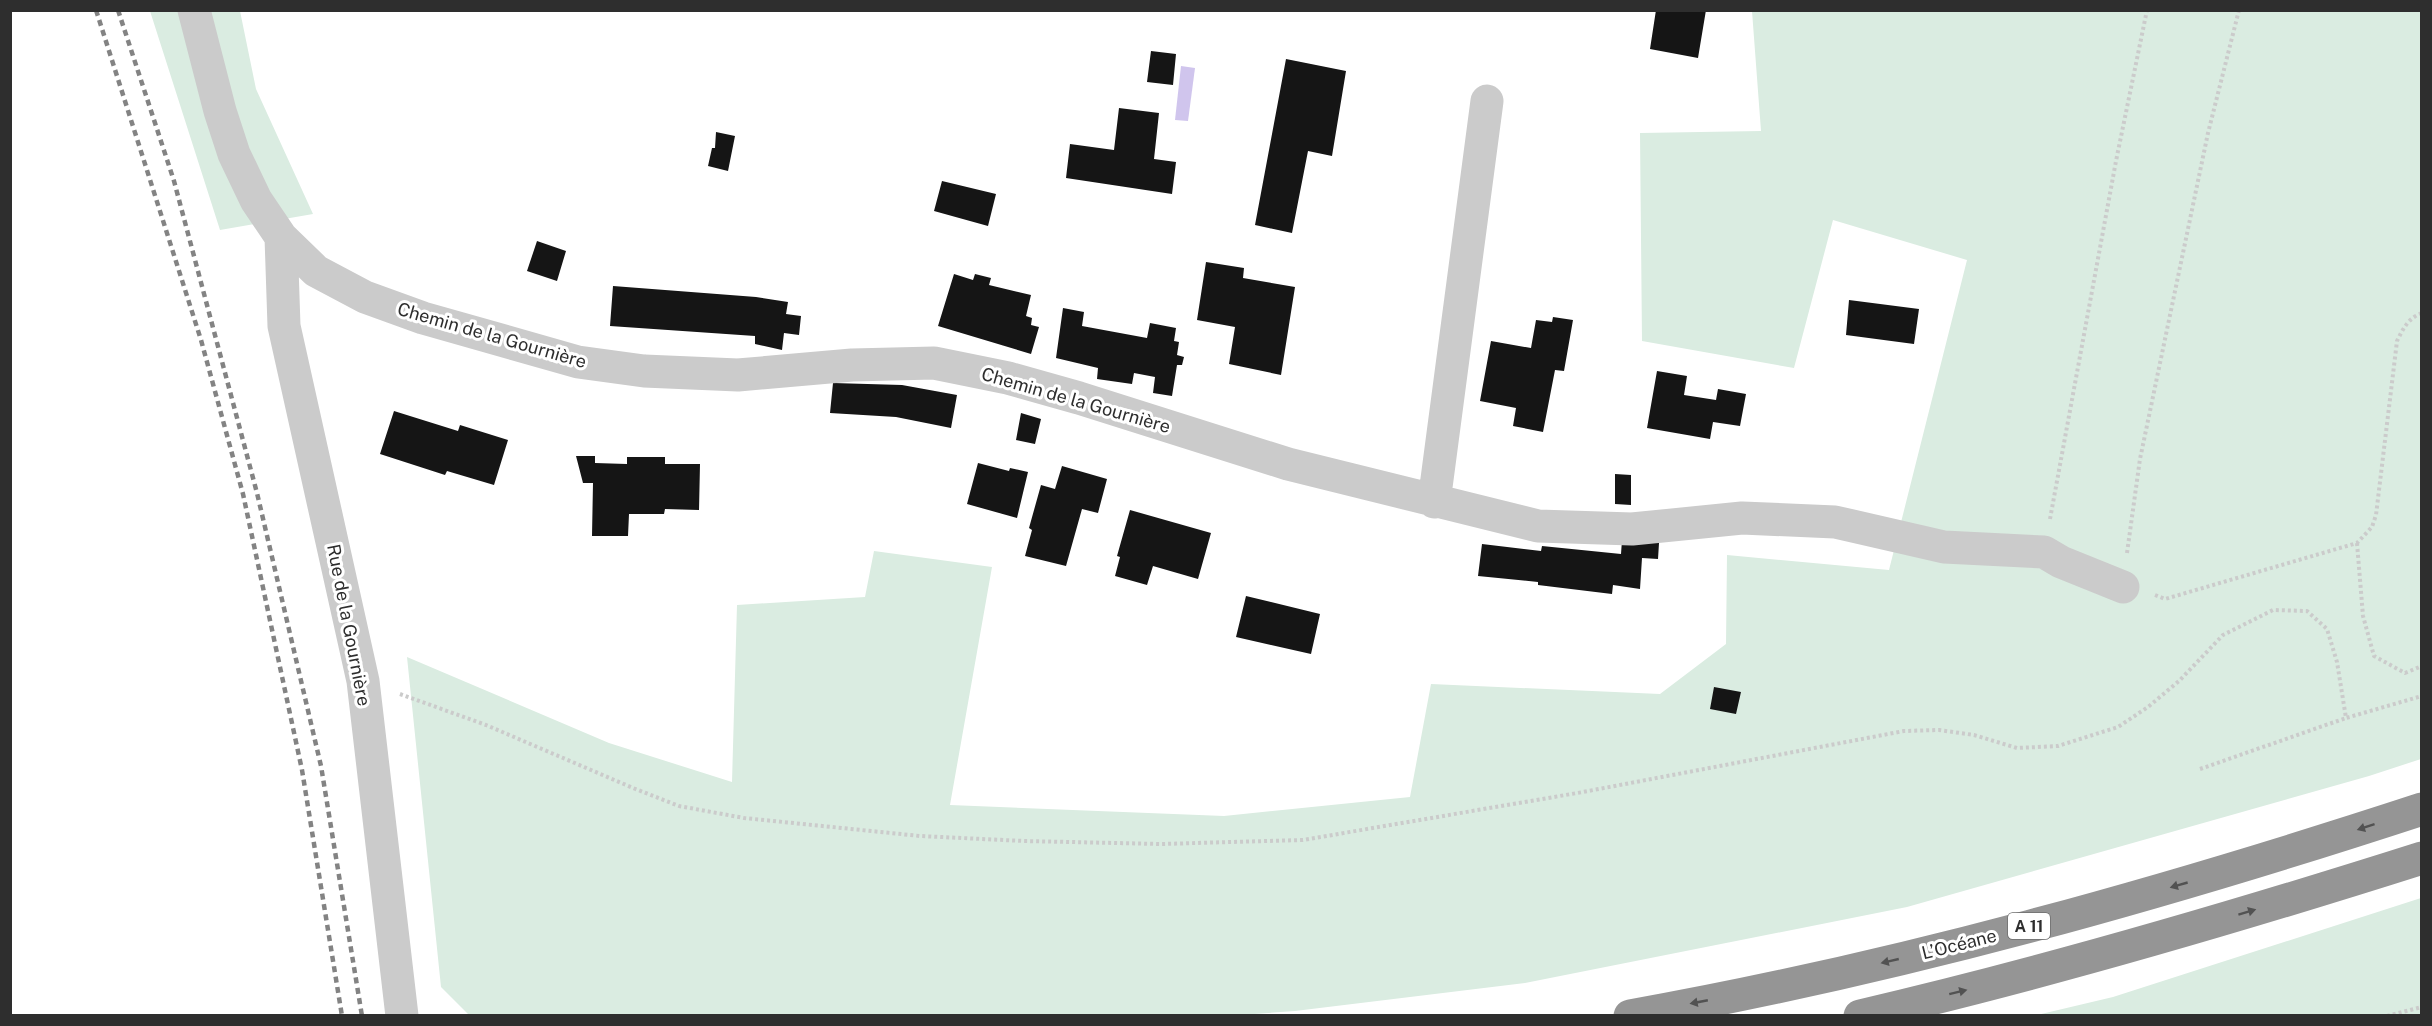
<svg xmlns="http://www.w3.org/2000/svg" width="2432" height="1026" font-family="'Public Sans',sans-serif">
<rect width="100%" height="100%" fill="#fff"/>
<path fill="#daece1" d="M150 11H240L256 89 313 214 220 230Z
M1752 11H2421V759L2369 776 1907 907 1525 983 1295 1011 1227 1016 469 1015 441 987 407 657 609 743 732 782 737 605 865 597 874 551 992 567 950 805 1224 816 1410 797 1431 684 1660 694 1726 644 1727 555 1889 570 1967 260 1833 220 1794 368 1642 341 1640 133 1761 131Z
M2421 898V1015H2037L2113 997Z"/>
<path fill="#d0c5ed" d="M1181 66 1195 68 1188 121 1175 120Z"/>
<path fill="#151515" d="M1656 10H1706L1698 58 1650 49Z
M1151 51 1176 54 1173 85 1147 82Z
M1286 59 1346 71 1332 156 1308 151 1292 233 1255 225Z
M1119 108 1159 113 1154 159 1176 162 1172 194 1066 178 1070 144 1114 150Z
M716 132 735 136 728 171 708 166 712 148H715Z
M942 181 996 194 988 226 934 211Z
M537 241 566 251 557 281 527 271Z
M1206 262 1244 268 1243 278 1295 287 1281 375 1229 364 1235 327 1197 320Z
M954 274 973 280 975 274 991 278 989 285 1031 295 1026 316 1032 318 1031 325 1039 327 1031 354 938 326Z
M613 286 756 297 788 302 786 314 801 316 799 335 784 333 782 350 755 344V336L610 326Z
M1849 300 1919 309 1914 344 1846 335Z
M1063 308 1084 312 1082 326 1147 338 1150 323 1176 328 1174 341 1179 342 1177 355 1184 357 1182 365H1177L1172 396 1153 393 1155 377 1134 373 1132 384 1097 379 1098 368 1056 358Z
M1553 317 1573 320 1564 371 1555 370 1543 432 1513 426 1516 408 1480 401 1491 341 1531 348 1536 320 1552 322Z
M1657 371 1687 376 1684 395 1716 400 1718 389 1746 394 1740 426 1713 422 1710 439 1647 428Z
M833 383 902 385 957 395 951 428 896 417 830 413Z
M394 411 458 431 460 425 508 440 494 485 447 471 445 475 380 454Z
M1021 413 1041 419 1035 444 1016 440Z
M576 456H595V463L627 464V457H665V464H700L699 510 665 509 664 514H629L628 536H592L593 483H583Z
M978 463 1009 471 1010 468 1028 472 1017 518 967 504Z
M1062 466 1107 479 1098 513 1082 509 1066 566 1025 556 1032 530 1029 528 1041 485 1055 489Z
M1615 474 1631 475V505L1615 504Z
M1130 510 1211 533 1198 579 1153 566 1147 585 1115 576 1120 557 1117 556Z
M1622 540 1659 543 1658 559 1642 558 1640 589 1613 585 1612 594 1538 585V582L1478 576 1482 544 1541 551 1542 546 1621 554Z
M1246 596 1320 614 1311 654 1236 637Z
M1714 687 1741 692 1736 714 1710 709Z"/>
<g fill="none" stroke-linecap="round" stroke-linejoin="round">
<path stroke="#cbcbcb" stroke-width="4" stroke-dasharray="3 3" stroke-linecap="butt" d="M2050 519 2116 161 2147 10
M2357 543 2363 616 2374 656 2405 673 2422 666
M2127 553 2140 459 2208 133 2239 10
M2155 595 2165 599 2357 543 2372 527 2376 515 2397 341C2403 329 2408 318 2422 313
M400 694 486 725 633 788 679 806 744 818 920 836 1024 841 1161 844 1303 840 1583 792 1904 731 1939 730 1974 735 2017 748 2058 746 2118 727 2148 707 2179 681 2223 635 2273 610 2307 611 2327 629 2337 662 2346 718 2422 696
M2200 769 2346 718
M2387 1016 2422 1007"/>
<path stroke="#cbcbcb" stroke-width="33" d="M194 10 220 111 234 154 256 200 281 237 316 271 365 297 423 318 578 362 644 371 738 375 852 365 934 363 1008 378 1079 398 1288 464 1538 526 1632 529 1742 518 1835 522 1944 547 2044 552 2061 562 2123 587
M281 237 284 326 363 681 402 1016
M1434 502 1487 101"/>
<path stroke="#959595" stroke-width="33" d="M1630 1016C1899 968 2162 894 2422 809
M1860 1016C2050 972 2236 917 2422 858"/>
<path stroke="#838383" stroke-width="4.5" stroke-dasharray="6 4.5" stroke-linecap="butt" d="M96 10 201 340 243 494 302 770 342 1016
M118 10 174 181 257 493 321 766 362 1016"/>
</g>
<defs><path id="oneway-solid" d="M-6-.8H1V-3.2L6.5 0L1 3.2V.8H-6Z" transform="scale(1.5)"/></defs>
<g fill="#525252">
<use href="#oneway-solid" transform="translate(2366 827) rotate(162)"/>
<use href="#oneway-solid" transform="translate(2179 885) rotate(164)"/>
<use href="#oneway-solid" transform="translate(2247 912) rotate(-17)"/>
<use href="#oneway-solid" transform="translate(1890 961) rotate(167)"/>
<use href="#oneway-solid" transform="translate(1958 992) rotate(-14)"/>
<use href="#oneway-solid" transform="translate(1699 1002) rotate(169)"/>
</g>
<g text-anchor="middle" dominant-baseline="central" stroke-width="6" stroke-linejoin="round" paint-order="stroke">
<rect fill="#fff" stroke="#6d6d6d" stroke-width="1.5" x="2008" y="913" width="42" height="26" rx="4.5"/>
<g font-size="16" font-weight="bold" fill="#2e2e2e">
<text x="2029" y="926">A 11</text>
</g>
<g font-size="18" fill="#2e2e2e" stroke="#fff">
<text transform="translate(492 335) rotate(16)">Chemin de la Gournière</text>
<text transform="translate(1076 400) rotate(16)">Chemin de la Gournière</text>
<text transform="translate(349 625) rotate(79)">Rue de la Gournière</text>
<text transform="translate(1959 944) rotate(-14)">L’Océane</text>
</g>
</g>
<rect width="2432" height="1026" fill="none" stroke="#2e2e2e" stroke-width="24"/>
</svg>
